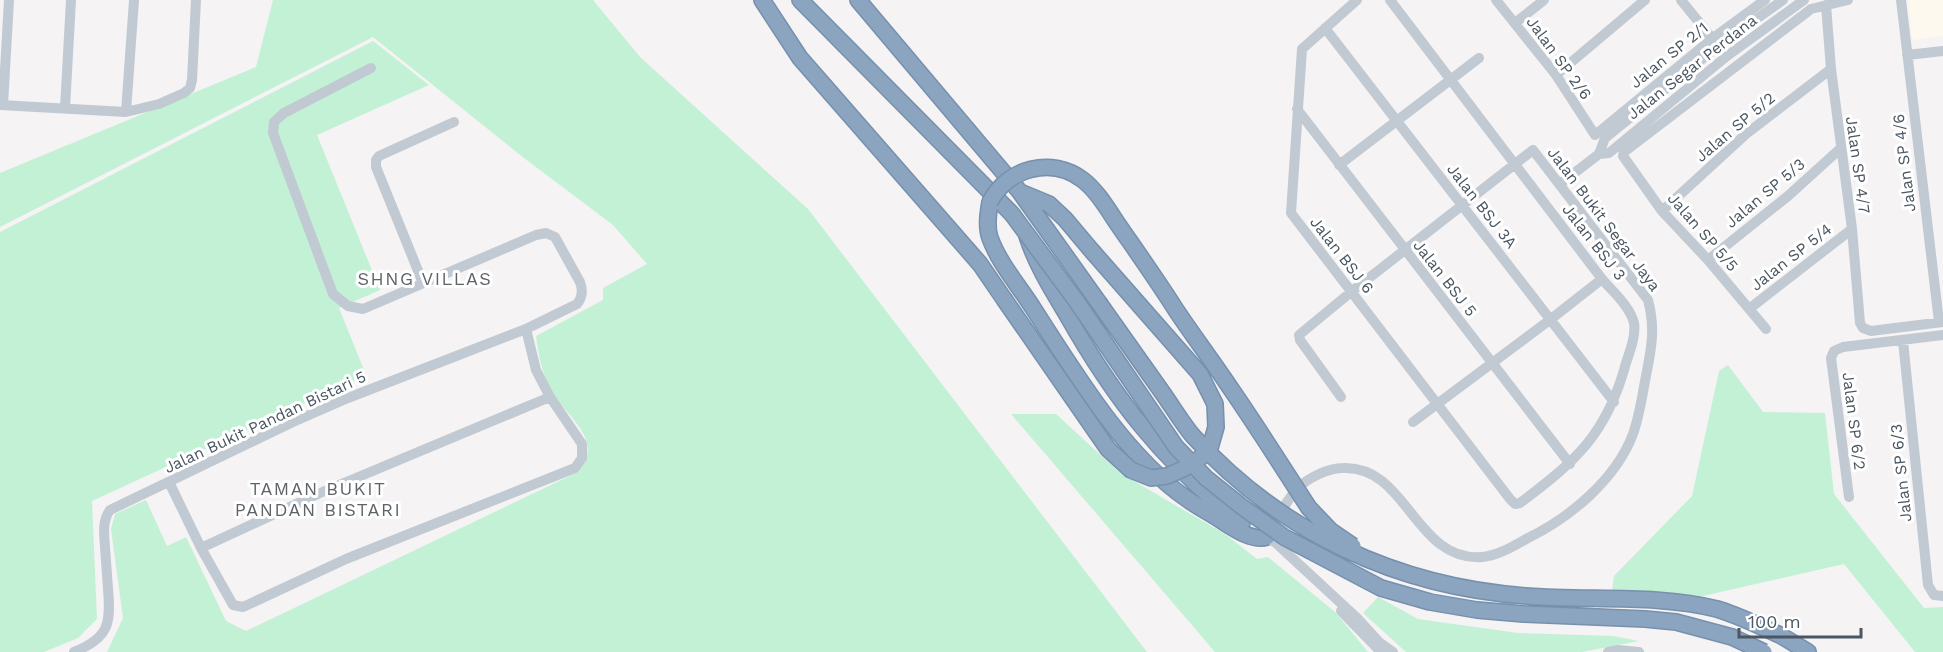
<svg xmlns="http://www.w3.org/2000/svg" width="1943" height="652" font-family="'Work Sans',sans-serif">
<rect width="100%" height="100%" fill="#f5f3f3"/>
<path fill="#fdf9ef" d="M1908 0H1943V36L1912 40Z"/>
<path fill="#c3f1d5" d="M273 0H593L640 57 808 209 1147 652H107L123 618 111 529 115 514 146 500 167 546 186 537 226 621 246 631 578 472C605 441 569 419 553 393 542 374 539 358 536 336L603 300V288L647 264 613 225 524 158 373 37 0 227V173L256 67Z
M373 41 429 85 317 135 380 290 339 308 366 375 92 501 97 619 78 638 44 652H0V232Z
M1728 365 1763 412 1825 413 1834 494 1924 608 1943 607V652H1915L1844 564 1694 598 1612 591 1614 576 1692 496 1719 371Z
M1011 414H1056L1120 473 1225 534 1257 559 1268 557 1335 612 1368 652H1215Z
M1378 597 1418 619 1518 633 1614 636 1639 641 1582 652H1406L1363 613Z"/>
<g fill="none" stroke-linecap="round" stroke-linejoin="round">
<g stroke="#7690ad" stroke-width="18">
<path id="highway" d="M762 0 800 58 980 264 1004 299
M800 0 1012 214
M858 0 1020 192 1099 303
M1020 192 1049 204 1065 219 1092 251
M990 202C988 214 986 227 990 238 999 263 1019 286 1033 308 1075 373 1123 454 1187 499 1198 507 1210 513 1222 521 1233 528 1253 542 1267 537
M1027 236C1036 264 1051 288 1066 313 1114 398 1164 463 1242 523
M1780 635 1808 652"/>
</g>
<path stroke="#c1cad2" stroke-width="10" d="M1357 0 1302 49 1291 213 1510 499 1515 504 1520 503C1576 461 1607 434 1626 363 1630 351 1636 336 1634 323 1630 306 1612 291 1602 279L1390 0
M1496 0 1556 75 1595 135 1713 38 1765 0
M1681 0 1715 42
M1901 0 1939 322
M1826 5 1831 69 1852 229 1860 323 1863 328 1871 331 1943 322
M1515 23 1544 0
M1325 28 1614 402
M1907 55 1943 51
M1556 75 1645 0
M0 105 126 112 159 104 184 93 190 88 192 80 196 0
M3 105 9 0
M65 108 71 0
M1297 109 1570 464
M126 112 134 0
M1599 154 1609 153 1727 56 1804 0
M1339 165 1479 58
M1560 184 1599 154 1605 138 1718 46 1783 0
M1662 211 1746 134 1831 69
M1708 260 1788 196 1841 148
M423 283 376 167V160L379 156 454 122
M1749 309 1852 229
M1766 329 1708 260 1662 211 1623 156 1624 152 1811 9 1848 0
M1903 341 1928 585 1934 595 1943 596
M1413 422 1551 319 1602 279
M169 482 201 548 233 605 243 607 346 559 575 468 582 458V444L550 397 536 370 526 329
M1849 497 1831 358 1834 351 1843 347 1943 335
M1269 535C1277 520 1286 500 1298 488 1308 478 1328 468 1343 468 1407 465 1415 562 1482 557 1498 556 1515 545 1528 538 1571 517 1616 479 1633 434 1639 417 1642 398 1645 381 1651 350 1656 330 1648 300L1533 150 1351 292 1299 335 1300 340 1341 397
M1267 537 1276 543 1357 618 1379 642 1393 652
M201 548 320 493 550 397
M1341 611 1381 652
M74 652C109 638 111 624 108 589 107 575 106 561 105 547 104 534 102 521 110 510L293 422 348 398 526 329 577 304C582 298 583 290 580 282L555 237 546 233 536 235 363 309 348 306 333 294 273 133 274 122 284 113 371 68
M1608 652 1618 650 1639 652"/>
<use href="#highway" stroke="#8ba5c1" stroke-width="15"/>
<g stroke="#7690ad" stroke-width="18" stroke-linecap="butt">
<path id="highway-bridge" d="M990 202C1007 168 1052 156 1083 180 1097 191 1107 208 1117 223 1137 252 1157 280 1176 310 1194 337 1213 362 1231 389 1258 428 1283 468 1309 508L1331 531 1353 546
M1012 214 1077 302 1176 447 1206 478 1241 506 1284 537 1381 588 1430 602 1477 610 1524 614 1645 619 1676 622 1732 637 1764 652
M1004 299 1108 449 1131 470 1151 478 1167 476 1183 469 1198 460 1210 448 1216 427 1215 404 1200 374 1092 251
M1099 303C1120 333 1141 362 1162 392 1172 406 1182 423 1193 436 1281 533 1398 587 1527 596 1588 601 1658 594 1717 609 1738 615 1759 626 1780 635"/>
</g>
<use href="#highway-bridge" stroke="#8ba5c1" stroke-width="15"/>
</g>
<g text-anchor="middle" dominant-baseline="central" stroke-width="6" stroke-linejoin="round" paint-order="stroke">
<g font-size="16" fill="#4a5661" stroke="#fff">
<text transform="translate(1669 55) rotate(-39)">Jalan SP 2/1</text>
<text transform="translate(1559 58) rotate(54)">Jalan SP 2/6</text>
<text transform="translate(1692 67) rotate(-38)">Jalan Segar Perdana</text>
<text transform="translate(1735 127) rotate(-40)">Jalan SP 5/2</text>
<text transform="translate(1904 163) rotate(-97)">Jalan SP 4/6</text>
<text transform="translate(1858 165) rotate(82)">Jalan SP 4/7</text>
<text transform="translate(1765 193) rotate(-40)">Jalan SP 5/3</text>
<text transform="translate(1482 206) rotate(52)">Jalan BSJ 3A</text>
<text transform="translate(1604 219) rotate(53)">Jalan Bukit Segar Jaya</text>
<text transform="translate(1703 232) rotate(49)">Jalan SP 5/5</text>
<text transform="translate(1594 242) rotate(52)">Jalan BSJ 3</text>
<text transform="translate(1342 255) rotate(52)">Jalan BSJ 6</text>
<text transform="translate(1791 257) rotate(-38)">Jalan SP 5/4</text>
<text transform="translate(1445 278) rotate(52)">Jalan BSJ 5</text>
<text transform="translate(1854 421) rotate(83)">Jalan SP 6/2</text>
<text transform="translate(265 422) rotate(-25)">Jalan Bukit Pandan Bistari 5</text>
<text transform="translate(1901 473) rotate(-96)">Jalan SP 6/3</text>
</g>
<g font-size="18" letter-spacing="1.5" fill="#5f6368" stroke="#fff">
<text x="425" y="278">SHNG VILLAS</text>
<text x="318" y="488">TAMAN BUKIT<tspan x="318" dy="21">PANDAN BISTARI</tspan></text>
</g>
</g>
<path d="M1739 628v9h122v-9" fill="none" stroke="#4a5661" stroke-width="3"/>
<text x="1748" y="628" font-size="18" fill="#4a5661" stroke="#ffffff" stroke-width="4.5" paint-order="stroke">100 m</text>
</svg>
